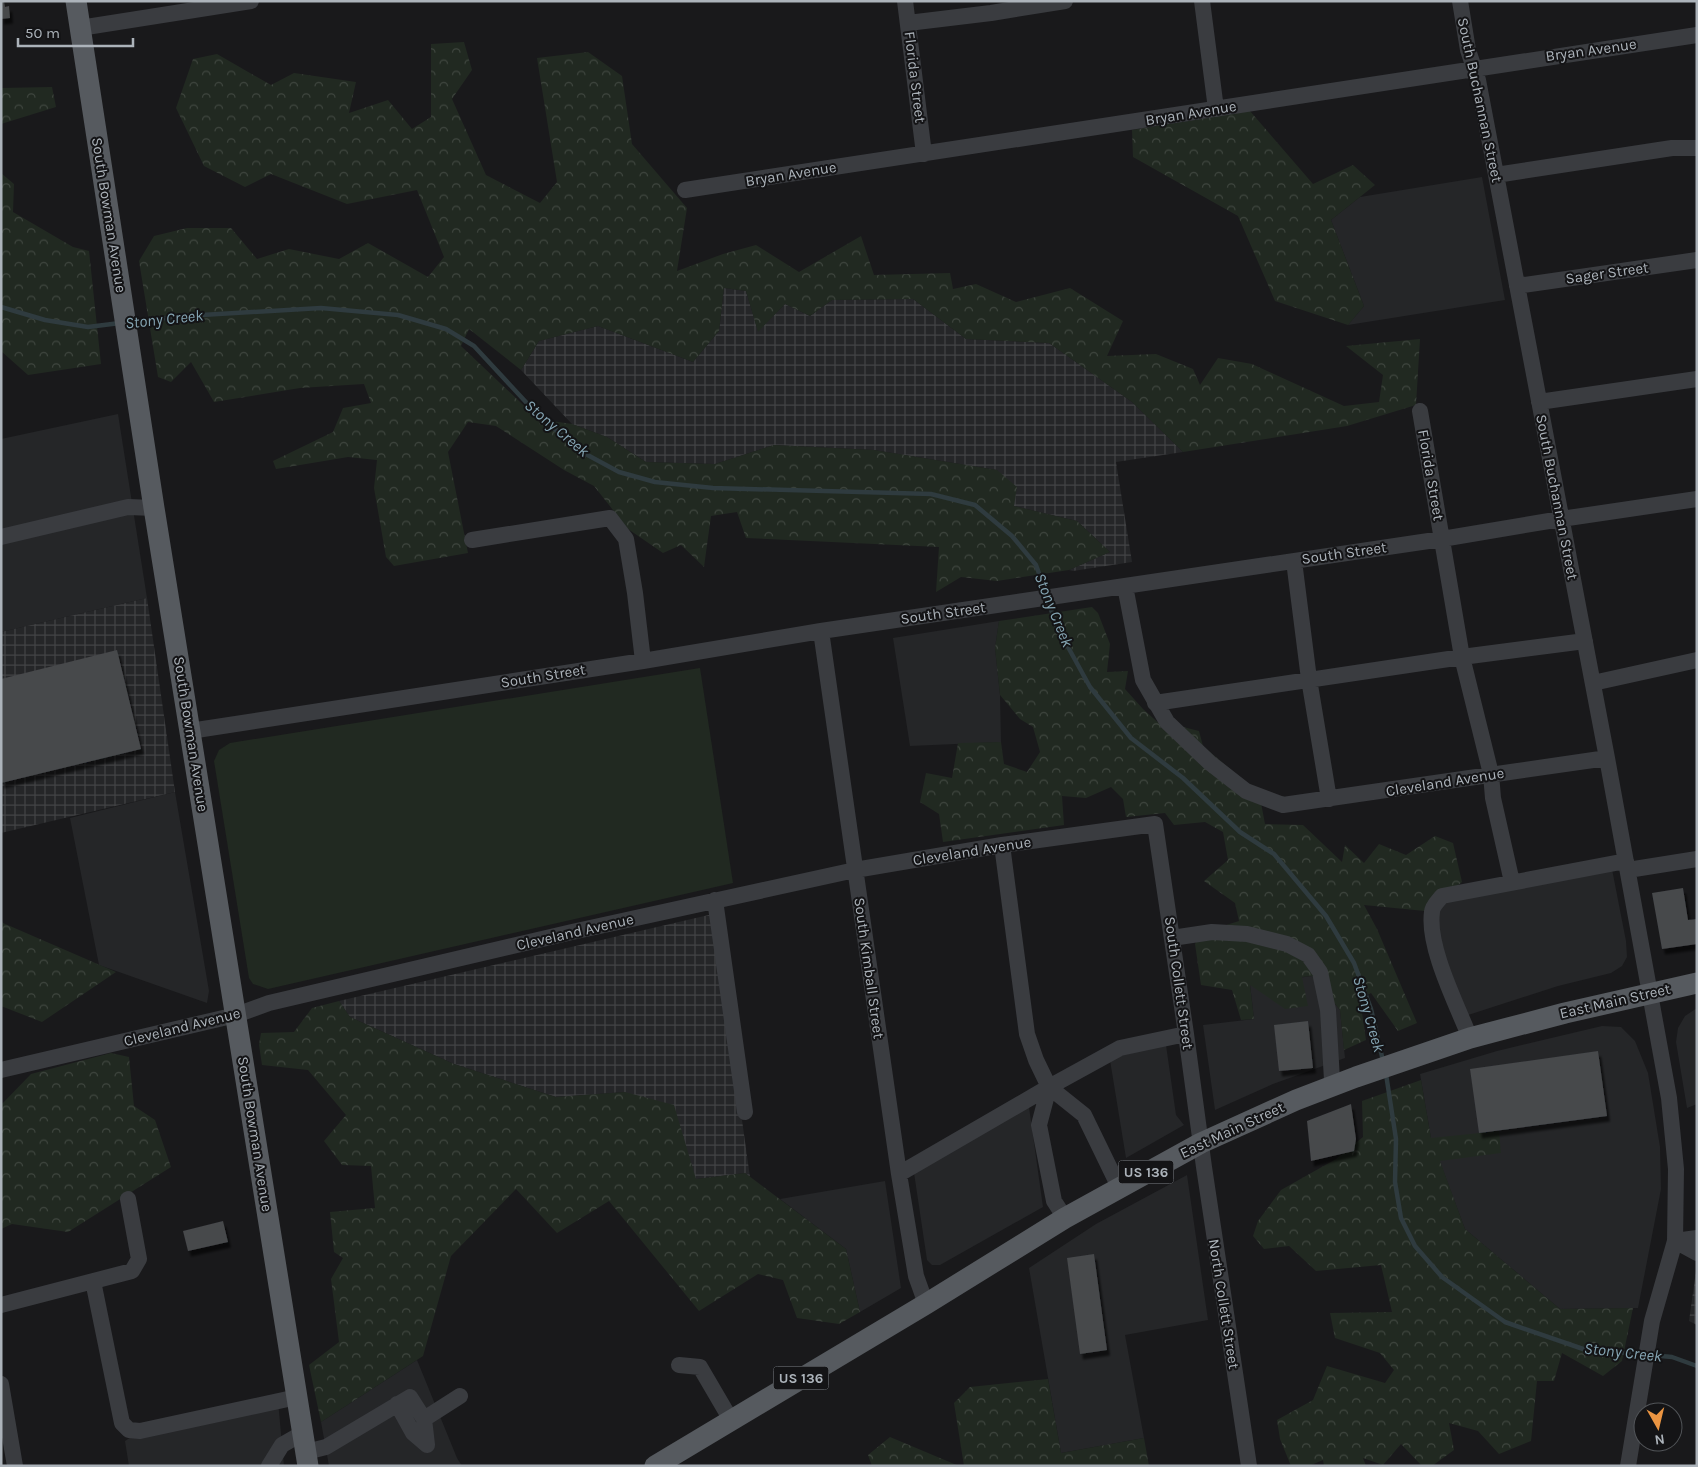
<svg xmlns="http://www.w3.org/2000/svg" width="1698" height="1467" font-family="Karla,sans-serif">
<defs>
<pattern id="industrial-grid" width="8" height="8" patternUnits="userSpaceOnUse" patternTransform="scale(1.25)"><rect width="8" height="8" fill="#252628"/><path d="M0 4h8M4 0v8" fill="none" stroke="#424345"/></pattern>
<pattern id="forest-crowns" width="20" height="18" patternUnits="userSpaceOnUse" patternTransform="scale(1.25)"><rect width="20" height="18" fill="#212921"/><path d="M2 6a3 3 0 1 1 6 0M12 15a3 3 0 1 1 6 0" fill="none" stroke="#3f463f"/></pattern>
<filter id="shadow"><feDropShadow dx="3" dy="5.5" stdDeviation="1" flood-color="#0009"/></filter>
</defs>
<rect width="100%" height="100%" fill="#19191b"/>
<path fill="#252628" d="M1482 177 1505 300 1348 325 1364 306 1331 220 1360 197Z
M118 414 147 598 1 632V439Z
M999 621 995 648 1000 695 1001 742 910 746 893 638Z
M175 792 209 991 207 1003 99 965 70 818Z
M1611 864 1626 941 1627 957 1622 966 1611 973 1558 986 1462 1017 1431 928 1442 896Z
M1312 976 1340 1010 1345 1058 1273 1084 1215 1110 1203 1025 1254 1019 1250 984Z
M1697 1008V1104L1687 1108 1676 1042 1678 1028 1685 1016Z
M1602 1026 1621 1027 1635 1041 1648 1073 1660 1147 1661 1189 1638 1308 1560 1309 1465 1229 1431 1138 1420 1074 1497 1051Z
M1165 1038 1176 1115 1184 1125 1126 1158 1109 1054Z
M1028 1100 1043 1207 940 1265H932L927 1260 913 1166Z
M1187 1175 1208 1320 1125 1335 1144 1438 1061 1453 1029 1268 1096 1224Z
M885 1181 901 1288 860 1312 846 1249 780 1199Z
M417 1360 457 1458 462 1466H329L321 1422Z
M278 1401 284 1466H129L125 1441 140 1431Z"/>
<path fill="url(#industrial-grid)" d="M724 288 746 291 758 331 785 304 810 316 832 300 913 299 966 339 1049 343 1132 402 1183 452 1116 462 1132 562 1073 571 1069 570 1110 552 1077 521 1014 506 997 470 874 450 774 445 715 464 646 462 607 437 572 424 521 370 539 341 598 326 693 362 719 331Z
M147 598 175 792 1 833V632Z
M713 914 750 1177 745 1173 696 1179 625 1092 556 1097 454 1064 350 1017 339 1001Z
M1697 1264V1325L1689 1321Z"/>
<path fill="url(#forest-crowns)" d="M464 42 472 70 452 99 486 175 540 203 557 182 537 58 588 52 622 76 632 144 687 208 677 271 723 254 756 245 799 272 861 236 874 275 950 273 953 289 976 284 1016 302 1070 288 1123 321 1107 356 1156 354 1193 369 1200 385 1218 358 1252 364 1344 406 1379 402 1383 375 1346 346 1420 339 1416 405 1347 426 1183 452 1132 402 1049 343 966 339 913 299 832 300 810 316 785 304 758 332 746 291 724 288 719 331 693 362 598 326 539 341 521 370 469 329 461 346 538 419 572 424 607 437 646 462 715 464 774 445 874 450 997 470 1017 487 1014 506 1077 521 1110 552 1069 570 997 581 961 577 936 592 939 547 746 538 737 512 711 516 704 567 681 545 663 553 628 529 594 486 564 470 496 426 468 422 448 452 468 553 394 566 386 557 374 488 377 460 348 457 276 469 273 461 333 432 343 408 371 403 364 384 300 388 214 402 191 362 171 382 158 377 139 261 154 236 187 228H231L257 259 289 249 339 259 368 243 428 277 444 257 417 190 347 204 271 174 245 187 204 166 176 108 193 59 217 54 271 85 294 73 356 82 349 113 388 100 412 129 431 117V44Z
M52 87 56 107 1 124V88Z
M1250 111 1313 184 1353 165 1375 185 1331 220 1364 306 1348 325 1275 301 1238 216 1133 157 1132 130Z
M1 173 14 184 13 212 73 247 89 251 101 364 28 375 1 351Z
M1092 607 1098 613 1110 644 1107 672 1128 671 1125 689 1143 709 1173 736 1183 727 1199 731 1203 746 1248 784 1261 803 1265 824 1303 825 1342 862 1345 845 1364 863 1379 844 1406 855 1435 836 1453 843 1462 882 1425 911 1364 905 1377 929 1417 1023 1398 1031 1371 993 1360 999 1366 1040 1344 1050 1340 1010 1312 976 1302 977 1308 1006 1285 1009 1250 985 1254 1019 1241 1020 1232 990 1201 985 1195 944 1201 933 1239 921 1235 903 1204 881 1228 860 1223 832 1205 822 1174 825 1165 813 1126 817 1123 799 1111 787 1086 798 1062 796 1064 825 943 842 939 814 920 802 926 773 952 778 958 743 1001 742 1004 764 1027 772 1040 752 1033 727 1020 719 1000 695 995 648 999 621Z
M1 919 3 923 116 972 42 1022 1 1006Z
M339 1001 350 1017 454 1064 556 1097 625 1092 674 1105 696 1179 745 1173 846 1249 860 1312 839 1324 797 1318 783 1280 758 1274 699 1311 609 1201 557 1233 516 1189 451 1256 423 1356 321 1422 309 1365 339 1342 331 1279 343 1258 334 1252 330 1212 375 1208 371 1166 342 1165 324 1141 346 1115 308 1070 262 1065 259 1045 261 1033 294 1032 312 1008Z
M111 1053 129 1057 134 1106 155 1120 171 1167 68 1232 12 1224 1 1229V1105L31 1074Z
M1421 1080 1431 1138 1499 1131 1501 1153 1440 1161 1465 1229 1560 1309 1633 1308 1622 1361 1603 1376 1562 1353 1554 1381H1537L1531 1441 1499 1454 1478 1431 1449 1423 1454 1450 1432 1466H1422L1401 1444 1383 1465 1363 1458 1366 1466H1324L1323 1460 1309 1466H1291L1280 1439 1277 1420 1313 1400 1327 1366 1385 1383 1394 1370 1380 1353 1335 1338 1330 1313 1392 1312 1381 1265 1316 1271 1289 1246 1264 1249 1253 1236 1258 1221 1281 1190 1336 1159 1363 1137 1362 1101Z
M1048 1379 1061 1453 1144 1438 1149 1466H964L954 1403 970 1387Z
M890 1437 959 1466H872L868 1455Z"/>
<path fill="#212921" d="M700 668 733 883 268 989 253 984 249 978 214 761 219 750 230 743Z"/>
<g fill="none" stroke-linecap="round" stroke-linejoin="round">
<path stroke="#2f3b3f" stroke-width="4.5" d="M1 307 45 320 88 327 120 323
M130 322 185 316 321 308 398 315 446 329 474 346 537 414 582 452 619 472 655 482 713 488 931 494 975 505 1012 536 1036 565 1046 593
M1048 601 1057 627 1090 687 1131 738 1183 778 1240 832 1274 854 1326 916 1354 963 1371 1009 1383 1061
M1386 1074 1396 1139 1395 1182 1401 1218 1415 1246 1442 1277 1505 1322 1586 1350 1642 1354
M1650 1355 1672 1357 1697 1366"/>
</g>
<path fill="#46484b" filter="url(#shadow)" d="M1 1H4L5 7 9 6 10 18 1 19Z
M117 650 141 749 1 783V679Z
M1683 888 1688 920 1697 919V944L1662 949 1652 893Z
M1308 1021 1313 1068 1279 1071 1274 1025Z
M1598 1051 1607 1116 1479 1133 1470 1069Z
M1351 1104 1356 1139 1354 1151 1311 1161 1307 1121Z
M223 1221 228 1242 188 1251 183 1231Z
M1094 1254 1107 1350 1080 1354 1067 1258Z"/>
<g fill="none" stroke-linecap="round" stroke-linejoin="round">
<path stroke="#3a3c40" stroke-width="16" d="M905 1 924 154
M1202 1 1216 109
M1460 1 1468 50 1478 80 1607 758 1669 1098 1676 1169 1675 1241 1697 1253
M908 23 991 13 1065 1
M80 28 251 1
M1496 175 1672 148H1697
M685 190C1022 139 1359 84 1697 35
M1517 286 1697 260
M1539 402 1697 379
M1420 411 1462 657 1491 774 1493 798 1512 882
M1 537 128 507 154 508
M472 540 610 518 626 539 635 593 643 661
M1294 561 1309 679 1329 799
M1125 586 1143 680 1167 722 1210 763 1246 791 1283 805 1607 758
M821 631 899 1174 916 1276 926 1304
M1593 683 1697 660
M1155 703 1462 657 1585 641
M190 731 643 661 821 631 1442 539 1561 519 1697 499
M1628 870 1697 859
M715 900 745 1112
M1172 938 1212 932 1247 934 1287 944 1308 955 1320 972 1328 1010 1332 1080 1334 1086
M1470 1038C1457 1005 1427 947 1432 912 1432 906 1439 900 1442 896L1626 861
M1 1070 236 1015 269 1003 572 932 855 870 1002 845 1155 824 1186 1034 1204 1167 1249 1466
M1049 1087 1084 1115 1119 1187
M899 1174 1049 1087 1036 1060 1027 1034 1002 845
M1065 1218 1054 1201 1039 1125 1049 1087 1120 1048 1186 1034
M93 1281 122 1423 129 1430 140 1431 297 1397
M1 1305 132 1271 139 1259 128 1199
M679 1365 700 1367 731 1420
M1 1384 15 1466
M397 1404 413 1433 427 1445
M424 1419 460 1396
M306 1452 326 1447 410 1397 424 1419 427 1445
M269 1466 282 1445 303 1433
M1628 1466 1652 1321 1675 1241 1697 1238"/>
<path stroke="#565a5f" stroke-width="21" d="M76 1 154 508 308 1466
M655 1466 926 1304 1065 1218 1201 1143 1296 1100 1356 1077 1470 1038 1565 1013 1697 983"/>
</g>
<g text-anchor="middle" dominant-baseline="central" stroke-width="4" stroke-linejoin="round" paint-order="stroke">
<g fill="#141416" stroke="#7e8389" stroke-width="1">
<rect x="1118.5" y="1160.5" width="55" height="23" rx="4"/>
<rect x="773.5" y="1366.5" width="55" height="23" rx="4"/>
</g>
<g font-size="14" font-weight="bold" fill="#acb3ba">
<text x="1146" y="1172">US 136</text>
<text x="801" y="1378">US 136</text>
</g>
<g font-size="15" fill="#acb3ba" stroke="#141416">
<text transform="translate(1591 50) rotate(-8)">Bryan Avenue</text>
<text transform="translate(915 77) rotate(83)">Florida Street</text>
<text transform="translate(1480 100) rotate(78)">South Buchannan Street</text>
<text transform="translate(1191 113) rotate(-9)">Bryan Avenue</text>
<text transform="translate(791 174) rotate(-9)">Bryan Avenue</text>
<text transform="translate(109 215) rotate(81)">South Bowman Avenue</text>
<text transform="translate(1607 273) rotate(-8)">Sager Street</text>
<text transform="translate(1431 475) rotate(80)">Florida Street</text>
<text transform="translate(1557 497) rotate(79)">South Buchannan Street</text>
<text transform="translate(1344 553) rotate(-8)">South Street</text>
<text transform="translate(943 613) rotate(-8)">South Street</text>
<text transform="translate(543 676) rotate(-9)">South Street</text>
<text transform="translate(191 734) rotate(81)">South Bowman Avenue</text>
<text transform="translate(1445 782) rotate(-9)">Cleveland Avenue</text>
<text transform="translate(972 851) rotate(-9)">Cleveland Avenue</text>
<text transform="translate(575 932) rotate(-13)">Cleveland Avenue</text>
<text transform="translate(869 968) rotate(82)">South Kimball Street</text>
<text transform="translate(1179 983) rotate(82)">South Collett Street</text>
<text transform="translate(1615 1001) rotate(-13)">East Main Street</text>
<text transform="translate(182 1027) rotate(-14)">Cleveland Avenue</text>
<text transform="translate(1232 1130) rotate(-25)">East Main Street</text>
<text transform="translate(255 1134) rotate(81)">South Bowman Avenue</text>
<text transform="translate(1224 1304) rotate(81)">North Collett Street</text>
</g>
<g font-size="16" font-style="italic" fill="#85a5b3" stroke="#141416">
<text transform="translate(164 319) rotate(-6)">Stony Creek</text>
<text transform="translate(557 428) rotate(40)">Stony Creek</text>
<text transform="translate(1054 610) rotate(68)">Stony Creek</text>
<text transform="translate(1369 1014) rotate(74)">Stony Creek</text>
<text transform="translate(1623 1352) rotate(6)">Stony Creek</text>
</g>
</g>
<rect width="1698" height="1467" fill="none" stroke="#acb3ba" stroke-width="5"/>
<g transform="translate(1658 1427) rotate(172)"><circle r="24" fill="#141416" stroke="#515458"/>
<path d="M0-4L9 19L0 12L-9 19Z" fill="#eb9542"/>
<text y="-8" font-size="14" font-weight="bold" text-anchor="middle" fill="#acb3ba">N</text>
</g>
<path d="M18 38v8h115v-8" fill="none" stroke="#acb3ba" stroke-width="2.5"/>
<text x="25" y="38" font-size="15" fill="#acb3ba" stroke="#141416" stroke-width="4" paint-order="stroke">50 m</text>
</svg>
